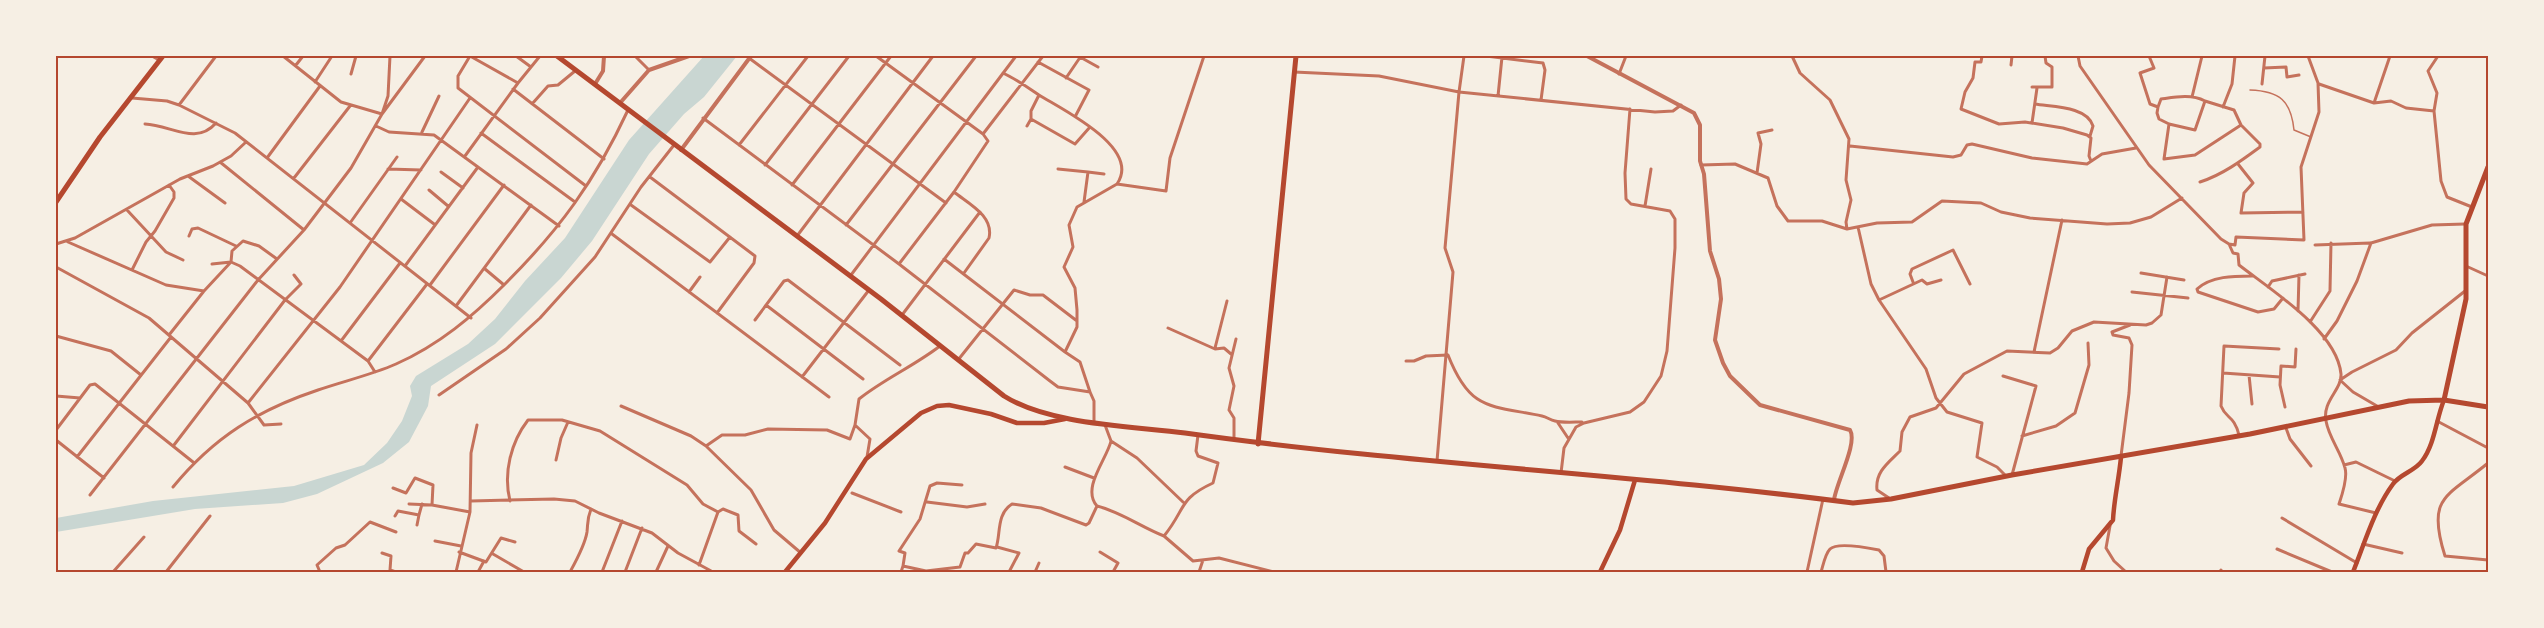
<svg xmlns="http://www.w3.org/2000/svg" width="2544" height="628" font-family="Lato,sans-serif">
<rect width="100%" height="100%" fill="#f6efe4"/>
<path fill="#c9d6d2" d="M704 56H737L704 97 684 114 649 154 592 241 561 278 495 344 431 386 428 406 409 442 383 463 317 494 283 503 195 509 56 532V518L153 501 294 486 364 465 387 443 402 421 412 396 410 386 416 376 468 344 495 319 525 281 565 238 629 140Z"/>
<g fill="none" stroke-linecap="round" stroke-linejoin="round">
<path stroke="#c5725c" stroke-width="1.5" d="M2250 90C2280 91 2291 101 2294 130L2311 137"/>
<path stroke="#c5725c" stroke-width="3" d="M152 56 159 60
M283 56 341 102 382 114 388 96 390 56
M470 56 458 76V88L586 186
M470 56 518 83 540 56
M516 56 531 67
M635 56 649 70
M876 56 983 134 988 141 954 192 899 264
M1464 56 1459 92 1655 112 1673 111 1681 105
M1486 56 1543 63 1545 70 1541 100
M1792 56 1800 73 1830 100 1849 139 1846 180 1851 200 1846 222 1847 229
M1982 56 1981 62H1975L1973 78 1965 92 1961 109 1999 124 2025 122 2063 128 2087 135 2091 138 2089 156 2091 161
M2078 56 2080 66 2149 165 2221 239 2229 244 2233 253 2238 254 2239 265C2271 290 2337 331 2341 374 2342 390 2322 401 2326 421 2329 438 2341 452 2345 468 2348 478 2342 495 2339 504L2376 513
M2149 56 2154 68 2140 73 2150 104 2158 107 2157 113 2159 119 2169 124 2195 130 2205 101 2234 110 2241 125 2260 144V147C2241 161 2222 175 2200 182
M2438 56 2428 71 2437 93 2434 111 2441 181 2447 197 2472 207
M1080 57 1098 67
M749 58 946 203
M1038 62 1089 90 1076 115
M296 65 303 56
M2011 65 2012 56
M2264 68 2286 67 2287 77 2299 75
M1294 72 1379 76 1459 92 1445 248 1453 272 1437 461
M1003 73C1016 79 1027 87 1039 95 1063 110 1142 148 1117 184
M351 74 356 56
M1619 74 1626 56
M1066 78 1081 56
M315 82 332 56
M2262 84 2265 56
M2319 84 2374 103 2391 101 2406 108 2434 111
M2032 87H2052V67L2046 63 2045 56
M513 89 604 159
M1498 96 1502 57
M2192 97 2202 56
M132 98 167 101 179 105 235 133 471 318
M2374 103 2390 56
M532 104 548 86 558 85 575 71
M2035 104C2052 107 2087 106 2093 126L2090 136
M179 105 216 56
M2158 107 2161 99C2176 97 2191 94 2205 101
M2223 107 2232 84 2235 56
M703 118 899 264 1050 381 1058 387 1090 392 1094 401V422
M1031 119 1075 144 1090 127
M2032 123 2037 88
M145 124C171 125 196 146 216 123
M2169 124 2164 159 2195 155 2241 125
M376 126 389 132 434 135 559 226
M1027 126 1031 119V111L1039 95
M422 132 439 96
M481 133 575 202
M983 134 1043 56
M739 145 808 56
M1850 146 1953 157 1961 155 1967 145 1972 144 2032 158 2087 164 2102 154 2136 148
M465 156 518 83
M267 158 320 86
M220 162 304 230
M2238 164 2253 183 2244 193 2241 213 2303 212
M765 165 849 56
M1701 165 1735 164 1768 178 1777 206 1788 221H1822L1847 229 1877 223 1912 222 1942 201 1981 203 2001 212 2030 218 2107 224 2130 223 2151 217 2182 198
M388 169 421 170
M1058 169 1088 172 1084 202
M441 172 463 188
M1088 172 1104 174
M1757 173 1761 144 1758 133 1772 130
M188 176 225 203
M650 177 755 256 754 263 717 313
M294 178 350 106
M792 185 891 56
M429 190 448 206
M954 192C969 204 994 216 989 238L964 273
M401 199 434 224
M631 205 710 262 730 237
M1645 206 1651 169
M127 210 166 252 183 260
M350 223 397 157
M846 225 976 56
M1858 227 1871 284 1879 300 1926 369 1936 398 1947 412 1982 423 1977 457 1997 467 2006 476
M612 234 829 397
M189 236 192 229 198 228 236 246
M797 236 933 56
M68 242 166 285 204 291
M56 244 75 238 180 179 213 166 231 156 246 142
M2229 244 2235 245 2236 237 2304 240 2301 167 2319 112 2318 83 2308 56
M2315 245 2370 243
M944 259 1065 352 1077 327V310L1075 288 1064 267 1073 247 1069 225 1077 207 1117 184 1166 191 1170 158 1204 56
M212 264 231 262 240 266 368 361 375 372
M405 266 478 167
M2466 266 2488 276
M56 267 149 318 248 403 264 425 281 424
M485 269 504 285
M132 270 146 242 155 231 174 198V192L169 185
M2141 273 2184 280
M851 275 1016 56
M2252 276C2234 276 2211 276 2197 289L2198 292 2258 312 2274 309 2283 298
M1913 282 1910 274 1912 269 1953 250 1970 284
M430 285 504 185
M2268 287 2272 281 2305 274
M689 292 700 277
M2132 292 2188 298
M1879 300 1922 280 1927 284 1941 280
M766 305 863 379
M456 306 531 205
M2298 311 2299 275
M902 315 980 212
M755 320 784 281 788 280 900 365
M2310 322 2330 291 2331 243
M1168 328 1215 349 1224 348 1231 354
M169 335 204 291 231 262 232 251 243 241 259 246 277 259
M56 336 111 351 141 375
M2324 339 2337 321 2357 281 2371 243 2432 225 2465 224
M341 341 400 263
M1215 348 1227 301
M1065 352 1080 362 1090 392
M2034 352 2062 220
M958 360 1014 290 1030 295H1043L1077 321
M368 361 427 284
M1406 361H1414L1426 356 1448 355C1470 411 1489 405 1542 416 1547 417 1550 420 1555 421 1562 423 1574 422 1582 422
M2223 373 2280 377
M2249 375 2252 404
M2003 376 2036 386 2012 475
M802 377 869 290
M439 395 506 349 540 318 595 257 641 187 674 145
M56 396 80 398
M248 403 340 287 470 98
M621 406 691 436 706 446 751 490 774 530 801 553
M2377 406 2353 392 2340 380 2352 372 2396 350 2412 333 2465 291
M2285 407 2280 385 2281 366 2295 367 2296 349
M2437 421 2488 448
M1558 423 1568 438
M1105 425 1111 441 1137 458 1183 502
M2286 428 2290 439 2311 466
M56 430 90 385 95 384 193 462
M1198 435 1196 451 1198 456 1218 463 1213 483C1178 499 1186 509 1164 536L1193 561 1219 558 1274 572
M2239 435C2234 415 2226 419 2221 406L2224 346 2279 349
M2022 436 2056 426 2075 413 2089 365 2088 343
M1234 439V418L1229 410 1234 386 1229 368 1236 339
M56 440 104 478
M174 445 285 300 301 284 294 275
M706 446 722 435H745L768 429 827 430 850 439 855 425
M2121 456 2129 393 2132 345 2129 338 2113 335 2112 332 2130 325
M77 457 171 337
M867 457 870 439 855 425 859 399C884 379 914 366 940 346
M556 460 561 438 568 422
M2488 463C2447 497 2426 496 2445 556L2488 560
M2344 465 2356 462 2395 481
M1065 467 1094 478
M1561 473 1564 448 1576 427 1584 423 1630 412 1644 402 1661 376 1667 351 1675 248V219L1670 211 1631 204 1626 199 1625 173 1630 109
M173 487C214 437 258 410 318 390 344 381 371 375 396 364 439 345 473 316 505 284 560 229 595 181 628 110
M393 488 406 493 415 478 433 485 432 505 470 512
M852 493 901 512
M90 495 258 280 304 230 351 168 382 114 425 56
M1889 498 1877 490C1875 472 1888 463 1900 451L1902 432 1910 417 1936 408 1964 374 2007 351 2050 353 2058 348 2072 331 2094 322 2146 325 2152 323 2161 315 2167 277
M471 501 554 499 575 501 599 513 652 533 678 553 713 572
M510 501C503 473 511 442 528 420H562L600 431 687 485 703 504 718 512 699 565
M927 502 967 507 985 504
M409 504 432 505
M1097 506C1081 488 1107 459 1111 441
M718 512 723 509 738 515 739 531 756 544
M395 516 398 511 419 515 422 504
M2282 518 2357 563
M417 525 419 515
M2110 526 2106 548 2114 561 2126 572
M435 541 461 546
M2363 544 2402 553
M997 547 1019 553 1009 572
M2277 549 2332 572
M459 552 486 562 501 538 515 542
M1100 552 1118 563 1113 572
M382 553 391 556 390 570 396 572
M493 554 524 572
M903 566 905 553 899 551 920 519 930 486 937 483 962 485
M113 572 144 537
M166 572 210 516
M320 572 317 565 336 548 345 545 370 522 396 532
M456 572 470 512 471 453 477 425
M478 572 484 561
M570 572C576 561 585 545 587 532 588 523 587 519 591 509
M602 572 622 521
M625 572 642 528
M656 572 668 546
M901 572 903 566 926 571 960 567 965 553H968L976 544 996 548C1001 534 996 514 1012 504L1041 508 1086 525 1089 523 1097 506C1121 512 1141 527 1164 536
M1035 572 1039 563
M1199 572 1203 560
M1807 572 1823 499
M1821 572C1823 566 1825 554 1830 549 1837 542 1869 548 1879 550L1884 556 1886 572
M2220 572 2221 570"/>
<path stroke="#c5725c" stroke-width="4" d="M1587 56 1694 113 1700 125V161L1704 174 1710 251 1719 279 1721 299 1715 340 1723 363 1730 376 1760 405 1850 430C1858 443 1836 483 1834 500
M595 84 603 71 604 56
M620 103 649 70 689 56
M681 150 751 56"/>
<path stroke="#b5482f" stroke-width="4.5" d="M785 572 825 523 866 459 921 413 937 406 949 405 991 414 1017 423H1044L1065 419
M1600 572 1620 530 1635 480
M2082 572 2089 549 2113 520C2114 499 2119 479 2121 457
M2353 572C2365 542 2374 510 2393 484 2400 474 2415 471 2422 461 2435 444 2436 419 2444 400"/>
<path stroke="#b5482f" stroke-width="5" d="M557 56 881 299 1004 396C1050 425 1132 426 1185 433 1407 464 1631 474 1853 503L1891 499 2012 475 2250 434 2409 401 2444 400 2488 407
M56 202 100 137 163 56
M2444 400 2466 299V224L2488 167
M1258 444 1296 56"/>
</g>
<rect width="2544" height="628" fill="none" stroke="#f6efe4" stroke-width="114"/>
<rect x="57" y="57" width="2430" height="514" fill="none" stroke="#b5482f" stroke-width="2"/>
</svg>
